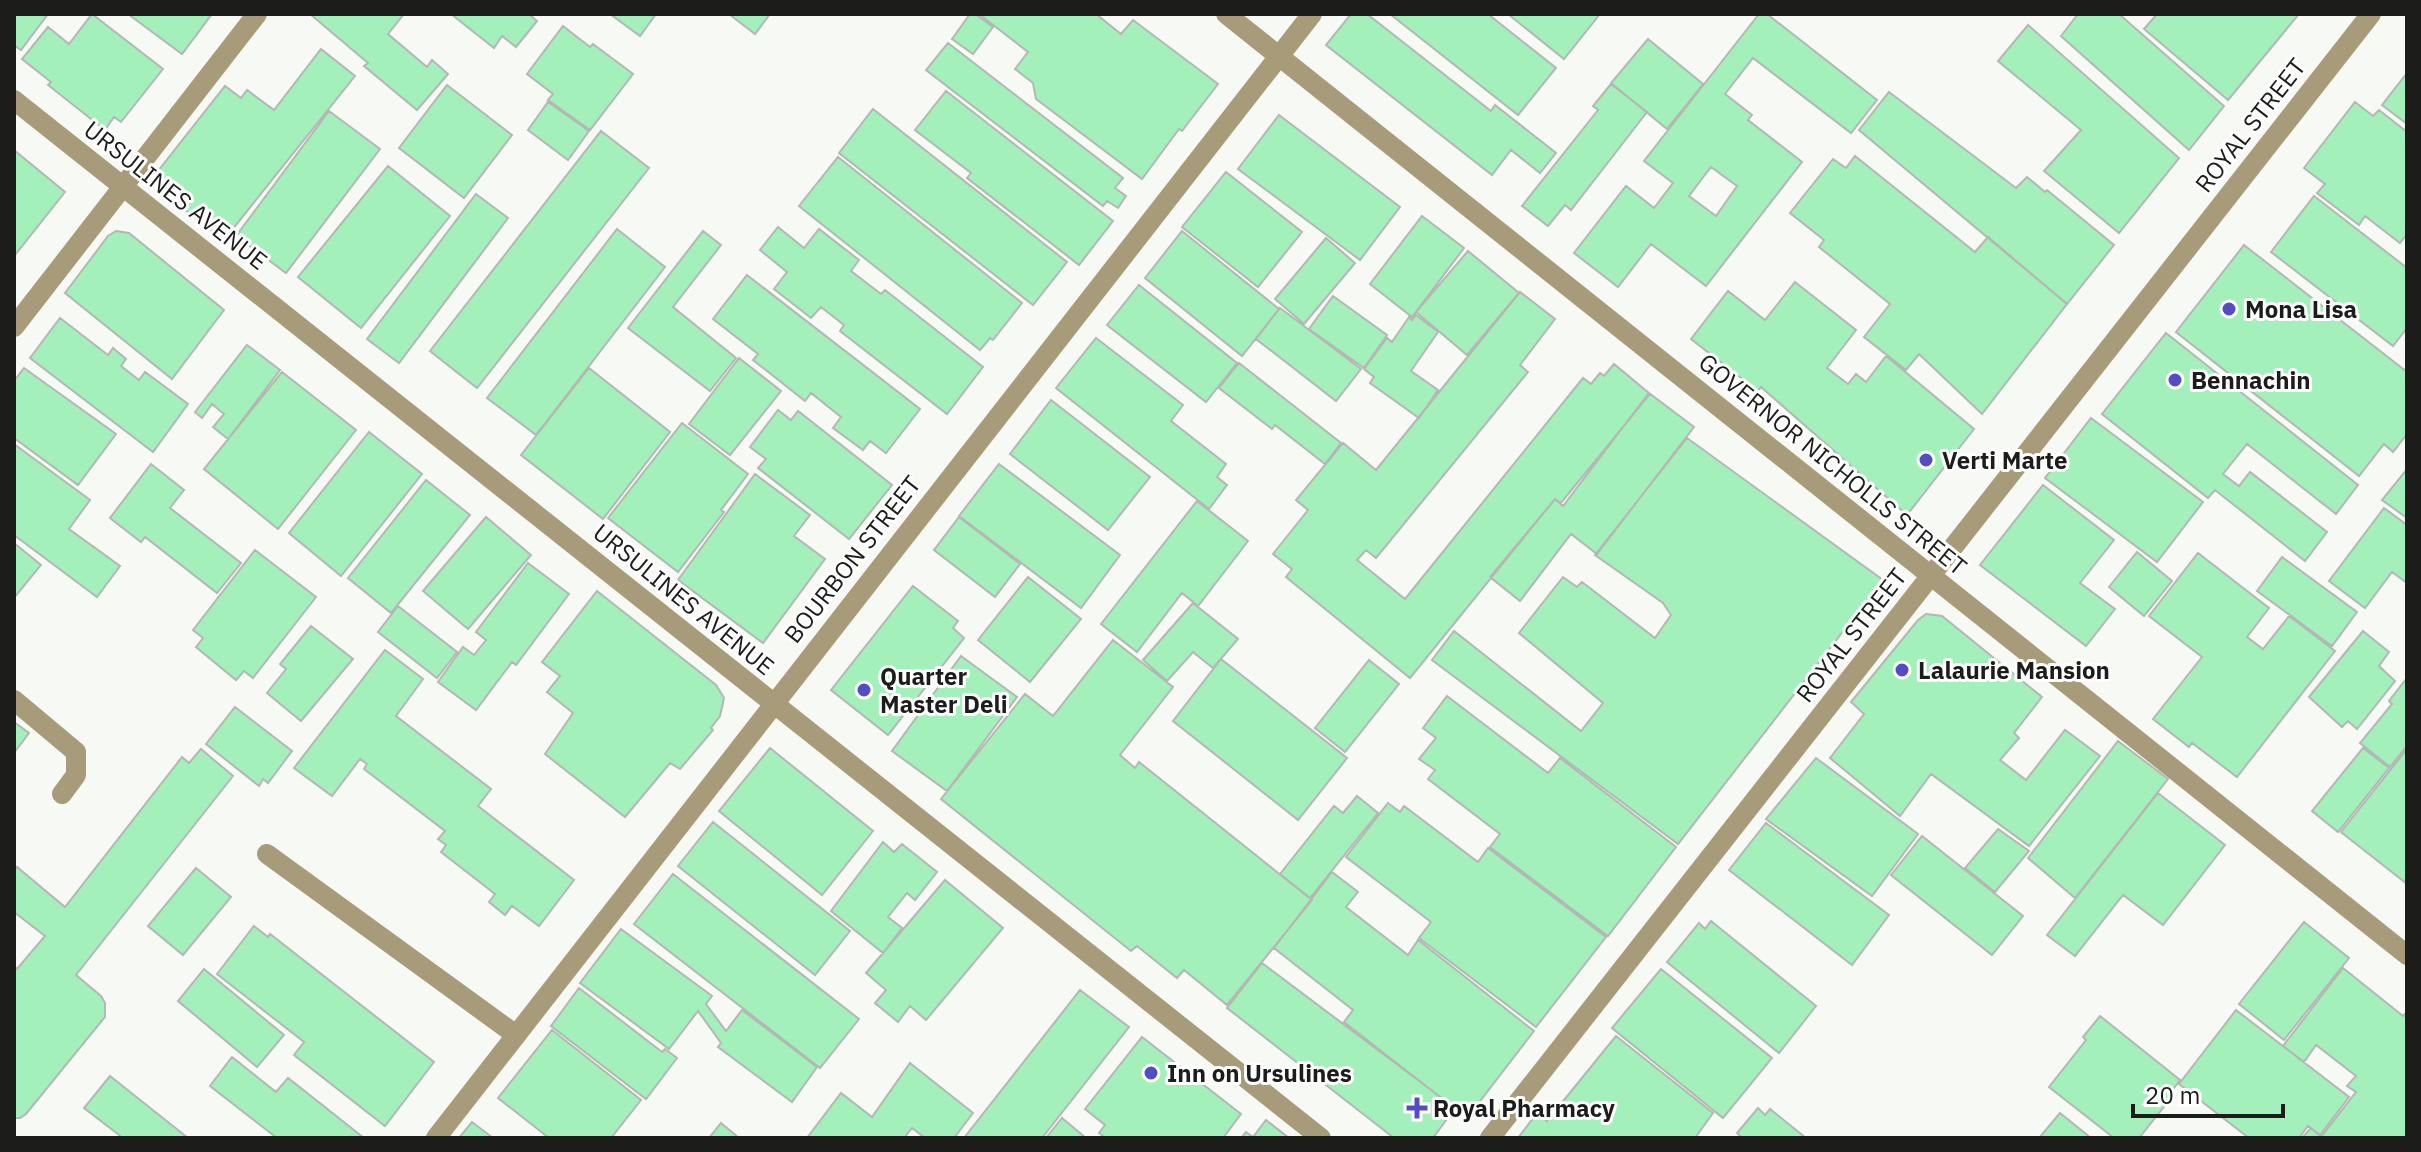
<svg xmlns="http://www.w3.org/2000/svg" width="2421" height="1152" font-family="'IBM Plex Sans',sans-serif">
<rect width="100%" height="100%" fill="#f7f9f4"/>
<path fill="#a4f0bb" stroke="#b3b8b4" stroke-width="2" fill-rule="evenodd" d="M14 14H48L21 50 14 45Z
M92 14 163 69 121 122 114 117 105 130 48 85 51 82 22 59 48 27 69 44Z
M128 14H212L182 54Z
M310 14H404L388 34 427 67 432 60 448 74 417 110 364 66 368 63Z
M451 14H529L537 21 516 47 502 36 494 48Z
M610 14H656L640 36Z
M729 14H770L755 34Z
M970 14H975L993 27 973 54 952 39Z
M979 14H1096L1121 34 1133 20 1218 84 1182 131 1179 129 1142 179 1036 99 1033 83 1015 69 1028 52Z
M1351 14H1367L1491 111 1495 105 1556 153 1540 173 1511 150 1492 175 1326 45Z
M1390 14H1488L1556 68 1518 115Z
M1508 14H1600L1564 59Z
M1759 14H1767L1877 100 1851 133 1753 58 1725 94 1752 115 1748 120 1802 162 1706 286 1651 244 1618 287 1574 253 1626 186 1654 208 1673 183 1644 161ZM1711 167 1737 186 1716 216 1689 196Z
M2078 14H2119L2224 106 2189 150 2061 36Z
M2157 14H2299L2228 100 2144 29Z
M2028 25 2179 158 2119 233 2044 171 2081 130 1998 61Z
M563 26 590 47 593 44 633 74 590 130 548 100 553 94 527 74Z
M1648 39 1703 84 1667 129 1611 83Z
M948 43 1123 178 1115 188 1126 196 1118 208 1107 201 1103 206 926 70Z
M321 49 355 76 224 240 161 191 158 171 225 86 241 98 247 90 274 110Z
M2407 73V124L2382 105Z
M1611 84 1647 112 1571 210 1565 205 1548 226 1522 206 1598 110 1593 106Z
M447 85 512 135 464 198 399 148Z
M946 91 1113 221 1079 265 967 178 971 173 915 130Z
M1889 92 2016 188 2027 177 2045 192 2047 190 2114 245 2067 304 1859 130Z
M548 102 589 131 568 160 528 130Z
M2355 102 2373 116 2379 110 2407 132V234L2400 243 2365 216 2359 225 2317 193 2325 184 2304 168Z
M873 109 1067 262 1033 305 839 153Z
M329 111 380 149 286 273 236 236Z
M1279 115 1400 207 1360 260 1238 169Z
M601 131 649 168 477 388 430 351Z
M14 150 65 192 15 255 14 254Z
M1855 156 1975 252 1988 237 2067 304 1982 414 1919 354 1906 370 1864 337 1890 304 1819 247 1824 240 1790 213 1833 159 1846 168Z
M838 157 1022 303 993 340 990 338 980 350 799 206Z
M388 166 450 216 361 328 298 277Z
M1226 172 1302 232 1258 287 1182 227Z
M476 194 508 218 399 363 367 339Z
M2314 196 2407 268V328L2393 346 2271 252Z
M1422 216 1464 248 1412 317 1370 284Z
M778 227 804 248 819 229 859 260 851 271 881 294 885 290 983 367 947 414 840 331 844 325 821 307 811 318 774 289 787 272 760 250Z
M617 229 665 267 536 435 487 398Z
M116 231 129 233 224 310 172 379 65 293 108 236Z
M703 231 721 245 673 307 736 358 710 391 628 328Z
M1182 231 1279 309 1242 356 1145 278Z
M1326 238 1355 263 1304 324 1275 299Z
M2244 245 2407 372V434L2393 452 2384 444 2359 476 2176 332Z
M1468 251 1519 293 1467 355 1416 312Z
M747 275 920 409 886 453 870 441 863 450 833 428 841 417 811 393 805 401 753 360 758 354 713 319Z
M1795 282 1856 330 1827 368 1848 384 1856 374 1866 382 1886 356 1974 429 1907 515 1761 387 1758 391 1691 339 1728 291 1765 320Z
M1139 285 1237 363 1206 402 1107 325Z
M1520 292 1555 319 1520 365 1528 372 1376 558 1366 550 1357 560 1405 599 1583 378 1591 384 1600 373 1604 376 1614 364 1650 394 1561 503 1555 499 1410 678 1286 577 1292 569 1273 554 1308 510 1296 500 1343 443 1376 470Z
M1333 296 1387 335 1364 368 1309 329Z
M1280 308 1361 369 1336 401 1256 339Z
M1416 315 1438 332 1411 371 1438 390 1419 418 1370 383 1374 377 1364 369 1387 338 1392 342 1409 317 1412 320Z
M60 318 108 355 113 348 126 359 121 366 139 380 145 372 188 404 153 452 30 358Z
M2166 333 2358 485 2336 514 2247 444 2223 474 2239 486 2250 472 2327 532 2305 561 2215 490 2208 498 2102 414Z
M1096 338 1183 405 1171 421 1226 464 1217 477 1227 485 1209 509 1056 388Z
M247 345 280 370 228 439 213 427 224 414 212 404 202 418 195 412Z
M739 358 781 391 730 455 689 424Z
M1239 363 1341 443 1325 464 1275 425 1272 429 1219 388Z
M24 368 116 434 78 485 14 438V381Z
M589 368 670 432 603 519 521 455Z
M282 372 356 430 278 529 204 469Z
M1649 393 1694 427 1597 554 1571 534 1520 601 1490 577 1555 499 1563 506Z
M1051 400 1150 477 1108 530 1010 454Z
M778 410 791 420 798 411 892 485 849 539 758 468 766 459 750 447Z
M2091 418 2203 502 2157 562 2045 478Z
M682 423 748 474 721 510 724 512 678 572 608 518Z
M369 432 422 474 341 576 289 533Z
M1687 438 1883 580 1678 844 1432 660 1454 631 1581 731 1603 703 1519 633 1563 577 1577 587 1582 582 1655 638 1671 615 1663 603 1595 555Z
M14 444 90 500 69 529 120 566 97 597 14 535Z
M151 464 184 490 170 508 241 563 217 593 145 537 141 542 110 518Z
M999 464 1120 555 1081 608 959 516Z
M2407 469V518L2382 500Z
M755 474 810 515 794 536 825 559 763 643 678 580Z
M426 480 470 515 391 613 348 578Z
M2043 485 2114 540 2080 583 2115 609 2086 646 1980 565Z
M1197 501 1248 541 1198 606 1182 593 1137 652 1101 624Z
M2384 508 2407 525V583L2392 572 2365 608 2329 581Z
M486 517 531 555 468 629 423 591Z
M959 517 1020 564 995 597 934 550Z
M14 543 41 565 14 598Z
M255 550 316 597 253 678 244 671 236 680 196 647 203 638 193 630Z
M2137 552 2172 581 2144 616 2109 587Z
M2198 553 2269 608 2247 637 2263 649 2289 616 2335 651 2237 777 2192 743 2189 747 2153 719 2202 657 2149 616Z
M2282 557 2357 612 2332 646 2257 591Z
M528 563 569 594 516 665 512 662 476 710 438 682 463 647 474 655 486 640 476 632Z
M1028 577 1081 619 1030 682 978 640Z
M913 586 958 621 953 628 964 638 888 735 831 690Z
M597 591 716 685 724 698 720 716 711 728 713 730 680 769 670 763 625 817 545 754 573 713 547 692 560 676 542 662Z
M1193 603 1238 639 1213 668 1193 652 1167 681 1143 660Z
M398 606 457 652 437 678 378 632Z
M1926 614 1942 616 2042 697 2014 733 2019 738 2000 760 2026 780 2065 730 2100 756 2029 846 1931 774 1900 816 1830 758 1864 714 1851 702 1918 620Z
M311 626 353 659 301 721 267 693 286 669 280 664Z
M2363 631 2389 652 2379 666 2395 681 2357 729 2348 721 2342 727 2309 697Z
M1113 640 1173 687 1120 755 1135 768 1139 762 1312 900 1227 1005 1184 970 1177 978 1137 946 1131 951 941 799 1025 694 1053 716Z
M385 650 423 679 396 716 491 789 478 806 574 880 539 926 512 906 505 915 489 902 495 894 441 852 446 845 438 839 445 831 364 769 367 764 360 759 332 796 294 768Z
M961 656 1017 697 947 791 892 751Z
M1221 659 1347 758 1298 820 1173 721Z
M1369 660 1399 684 1345 752 1315 728Z
M2407 678V746L2390 767 2360 743 2392 704 2389 701Z
M1447 696 1548 773 1560 758 1676 847 1608 936 1490 847 1500 834 1428 779 1435 770 1419 759 1436 738 1423 728Z
M235 707 292 751 268 783 263 779 259 786 206 744Z
M14 722 29 733 14 753Z
M2118 741 2168 779 2075 898 2028 858Z
M770 748 873 831 822 895 719 811Z
M2363 748 2389 768 2338 832 2312 811Z
M201 749 233 776 76 975 101 996 105 1003V1017L26 1114 20 1118H14V966L17 969 45 936 14 912V871L17 867 65 907 182 757 189 763Z
M2407 749V884L2341 832Z
M1816 758 1918 834 1872 896 1766 819Z
M2158 793 2225 845 2163 925 2123 895 2075 956 2047 935Z
M1357 796 1378 813 1310 898 1280 874 1334 806 1343 813Z
M1388 803 1400 812 1404 806 1478 862 1488 848 1606 937 1536 1027 1419 938 1431 922 1346 857Z
M713 822 850 931 815 975 678 866Z
M1766 823 1889 915 1852 965 1729 870Z
M1998 829 2029 851 1995 892 1965 868Z
M1922 836 2023 916 1992 955 1891 875Z
M883 842 894 852 902 844 937 872 915 900 907 893 888 917 902 928 883 953 831 911Z
M196 868 231 897 183 955 148 926Z
M1332 872 1358 892 1346 907 1408 955 1418 940 1534 1031 1467 1118 1344 1022 1353 1010 1274 948Z
M673 874 859 1019 820 1068 634 924Z
M945 880 1003 928 926 1020 910 1006 898 1022 875 1003 886 990 866 973Z
M1711 921 1816 1006 1779 1053 1667 962 1699 923 1705 929Z
M2304 922 2349 958 2284 1040 2239 1004Z
M254 926 268 937 270 934 434 1062 385 1126 294 1055 304 1042 217 974Z
M621 929 712 996 706 1004 726 1031 742 1010 817 1067 792 1102 718 1047 721 1043 698 1011 669 1049 580 983Z
M1262 963 1455 1108 1433 1138H1394L1227 1008Z
M2343 968 2403 1016 2407 1012V1138H2302L2311 1128 2321 1137 2356 1092 2347 1086 2356 1076 2316 1045 2304 1062 2283 1046Z
M204 969 284 1035 257 1067 178 1001Z
M1661 969 1772 1058 1723 1118 1612 1028Z
M579 988 662 1052 665 1049 677 1058 646 1099 551 1026Z
M1080 990 1129 1027 1042 1138H964Z
M2236 1010 2349 1097 2320 1135 2308 1126 2299 1138H2249L2179 1084Z
M2100 1016 2180 1080 2168 1096 2171 1098 2139 1138H2114L2049 1087 2086 1040 2083 1037Z
M552 1030 641 1100 611 1138H549L498 1098Z
M1616 1036 1713 1113 1695 1138H1518L1537 1113 1547 1121Z
M1142 1037 1241 1114 1223 1138H1106L1099 1133 1105 1125 1085 1109Z
M232 1057 276 1092 288 1078 364 1138H277L210 1086Z
M910 1063 973 1113 954 1138H925L912 1128 904 1138H807L841 1093 872 1117Z
M110 1076 188 1138H123L84 1108Z
M1758 1108 1765 1115 1770 1109 1806 1138H1742L1737 1133Z
M2060 1113 2091 1138H2039Z
M1062 1118 1086 1138H1046Z
M1266 1120 1289 1138H1241L1246 1132 1253 1137Z
M472 1122 493 1138H459Z
M721 1123 739 1138H709Z"/>
<g fill="none" stroke-linecap="round" stroke-linejoin="round">
<path stroke="#a79b7a" stroke-width="20" d="M14 700 76 752V775L62 794
M267 854 516 1035"/>
<path stroke="#a79b7a" stroke-width="20" d="M1226 14 2407 955
M14 100 1321 1138
M14 327 257 14
M436 1138 1312 14
M1490 1138 2371 14"/>
</g>
<g fill="#534dc5" stroke="#fff" stroke-width="3">
<circle cx="2229" cy="309" r="8"/>
<circle cx="2175" cy="380" r="8"/>
<circle cx="1926" cy="460" r="8"/>
<circle cx="1902" cy="670" r="8"/>
<circle cx="864" cy="690" r="8"/>
<circle cx="1151" cy="1073" r="8"/>
<path d="M1413 1096h8v8h8v8h-8v8h-8v-8h-8v-8h8z"/>
</g>
<g text-anchor="middle" dominant-baseline="central" stroke-width="6" stroke-linejoin="round" paint-order="stroke">
<g font-size="24" fill="#1c1d1b" stroke="#fff">
<text transform="translate(2250 125) rotate(-52)">ROYAL STREET</text>
<text transform="translate(176 195) rotate(38)">URSULINES AVENUE</text>
<text transform="translate(1833 464) rotate(39)">GOVERNOR NICHOLLS STREET</text>
<text transform="translate(852 559) rotate(-52)">BOURBON STREET</text>
<text transform="translate(684 599) rotate(39)">URSULINES AVENUE</text>
<text transform="translate(1851 635) rotate(-52)">ROYAL STREET</text>
</g>
<g font-size="24" font-weight="bold" fill="#1c1d1b" stroke="#fff" text-anchor="start">
<text x="2245" y="309">Mona Lisa</text>
<text x="2191" y="380">Bennachin</text>
<text x="1942" y="460">Verti Marte</text>
<text x="1918" y="670">Lalaurie Mansion</text>
<text x="880" y="676">Quarter<tspan x="880" dy="28">Master Deli</tspan></text>
<text x="1167" y="1073">Inn on Ursulines</text>
<text x="1433" y="1108">Royal Pharmacy</text>
</g>
</g>
<rect width="2421" height="1152" fill="none" stroke="#1c1d1b" stroke-width="32"/>
<path d="M2133 1104v12h150v-12" fill="none" stroke="#1c1d1b" stroke-width="4"/>
<text x="2145" y="1104" font-size="24" fill="#1c1d1b" stroke="#ffffff" stroke-width="6" paint-order="stroke">20 m</text>
</svg>
